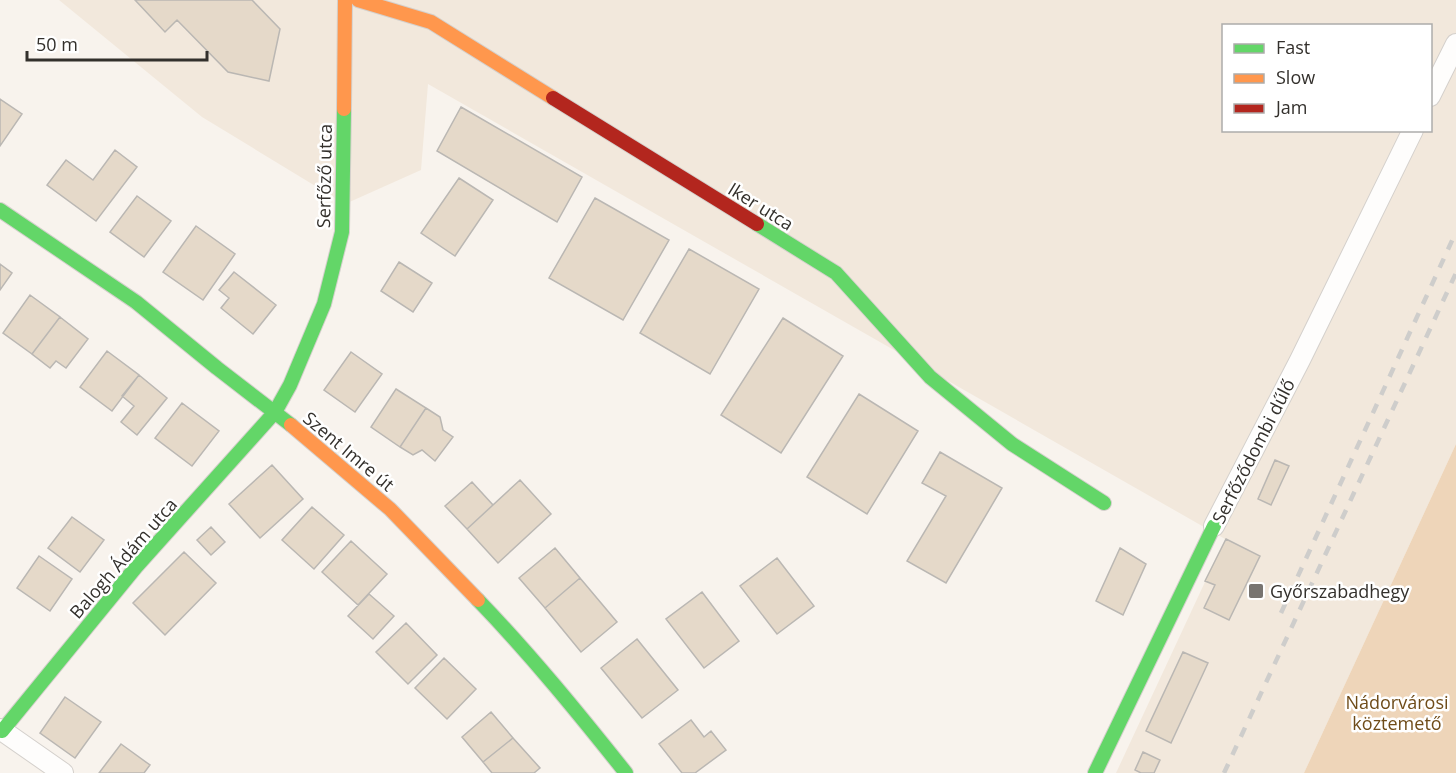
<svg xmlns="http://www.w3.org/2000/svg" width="1456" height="773" font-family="'Open Sans',sans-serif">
<rect width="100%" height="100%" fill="#f8f3ed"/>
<path fill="#f2e8dc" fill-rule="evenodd" d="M59 0H1456V444L1304 773H1116L1225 539 428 84 421 170 345 204 202 117ZM1224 26H1430V130H1224Z"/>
<path fill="#eed5b9" d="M1456 444V773H1304Z"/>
<path fill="#e5d9c9" stroke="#bab7b3" stroke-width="1.5" d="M135 0H252L280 29 269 81 228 72 177 20 165 32Z
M0 99 22 114 0 146Z
M461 107 582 177 557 222 437 151Z
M115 150 137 167 96 221 47 185 66 160 93 180Z
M459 178 493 200 455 256 421 233Z
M137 196 171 221 144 257 110 232Z
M595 198 669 240 623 320 549 278Z
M196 226 235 254 203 300 163 272Z
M689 249 759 289 710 374 640 333Z
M399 262 432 283 413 312 381 291Z
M0 264 12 273 0 290Z
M234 272 276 305 253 334 221 308 229 298 219 290Z
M30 295 60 317 32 354 3 333Z
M60 317 88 339 66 368 56 361 50 368 32 354Z
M783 318 843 356 781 453 721 415Z
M107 351 139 375 112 411 80 387Z
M351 352 382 374 355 412 324 390Z
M139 375 167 398 137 435 121 422 134 406 122 396Z
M396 389 426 408 400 447 371 427Z
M859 394 918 431 867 514 807 477Z
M182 403 219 431 192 466 155 438Z
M426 408 440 417 443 430 453 437 435 461 422 450 413 455 400 447Z
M940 452 1002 488 946 583 907 561 946 496 922 483Z
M1275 460 1289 466 1271 505 1258 499Z
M272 465 303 499 260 538 229 504Z
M520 480 551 514 498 563 467 529Z
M472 482 493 505 467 529 445 506Z
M312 507 344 535 314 569 282 540Z
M72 517 104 540 80 572 48 548Z
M211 527 225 542 211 555 197 540Z
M1226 539 1260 556 1229 620 1204 608 1215 585 1205 581Z
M351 541 387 574 358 605 322 572Z
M555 548 580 578 545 608 519 578Z
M1120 548 1146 564 1123 615 1096 601Z
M184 552 216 583 165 635 133 603Z
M39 556 72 579 50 611 17 588Z
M777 558 814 606 777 634 740 586Z
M580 578 617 622 581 652 545 608Z
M702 592 739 641 704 668 666 619Z
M369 594 394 616 373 639 348 616Z
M406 623 437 655 408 684 376 652Z
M637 639 678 690 642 718 601 668Z
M1183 652 1208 663 1171 743 1146 731Z
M444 658 476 689 447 719 415 688Z
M65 697 101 722 75 758 40 733Z
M491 712 513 738 483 762 462 737Z
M691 720 704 737 711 731 726 750 695 773H682L659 744Z
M513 738 540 768 534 773H492L483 762Z
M121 744 150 765 144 773H99Z
M1143 752 1160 760 1154 773H1141L1135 770Z"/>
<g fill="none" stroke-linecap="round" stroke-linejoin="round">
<g stroke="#d4d0cc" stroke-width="22">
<path id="street" d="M1430 96 1456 44
M1214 526 1300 360 1413 130
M0 729 63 773"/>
</g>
<g stroke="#d4d0cc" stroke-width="16">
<path id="fast" d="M0 210 136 302 217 368 291 425
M757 224 836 273 930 377 1012 444 1104 503
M478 600C531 655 579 714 626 773
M2 731 136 567 275 412 290 385 324 304 342 232 344 109
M1095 773 1214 526"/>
</g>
<g stroke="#d4d0cc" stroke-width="16">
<path id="slow" d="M358 0 431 22 553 98
M344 109 345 0
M291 425 390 509 478 600"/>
</g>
<g stroke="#d4d0cc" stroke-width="16">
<path id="jam" d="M553 98 757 224"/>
</g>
<use href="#street" stroke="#fefdfc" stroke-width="20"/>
<use href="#fast" stroke="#63d668" stroke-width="14"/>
<use href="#slow" stroke="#ff974d" stroke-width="14"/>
<use href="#jam" stroke="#b3261e" stroke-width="14"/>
<path stroke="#cecdcb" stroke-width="4.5" stroke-dasharray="10 10" stroke-linecap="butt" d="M1281 613 1456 232
M1224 773 1456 273"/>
</g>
<rect fill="#787470" stroke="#fff" stroke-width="2" x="1248" y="583" width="16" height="16" rx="3"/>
<g text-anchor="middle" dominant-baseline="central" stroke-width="5" stroke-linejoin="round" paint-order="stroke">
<g font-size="18" fill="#33302c" stroke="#fff">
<text transform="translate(324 176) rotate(-89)">Serfőző utca</text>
<text transform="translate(761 206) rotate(32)">Iker utca</text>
<text transform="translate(349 451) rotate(40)">Szent Imre út</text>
<text transform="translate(1253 451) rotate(-63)">Serfőződombi dűlő</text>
<text transform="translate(123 558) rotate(-49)">Balogh Ádám utca</text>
</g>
<g font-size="18" fill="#33302c" stroke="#fff" text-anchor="start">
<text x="1270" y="591">Győrszabadhegy</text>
</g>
<g font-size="18" fill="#6f4c19" stroke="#fff">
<text x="1397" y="702">Nádorvárosi<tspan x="1397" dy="21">köztemető</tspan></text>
</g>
</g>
<rect x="1222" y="24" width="210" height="108" fill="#ffffff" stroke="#adacab" stroke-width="1.5"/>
<rect x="1234" y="44" width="30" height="9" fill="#63d668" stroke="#adacab" stroke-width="1.5"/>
<text x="1276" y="54" font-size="18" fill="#33302c">Fast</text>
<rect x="1234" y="74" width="30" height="9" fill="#ff974d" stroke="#adacab" stroke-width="1.5"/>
<text x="1276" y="84" font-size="18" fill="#33302c">Slow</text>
<rect x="1234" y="104" width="30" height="9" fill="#b3261e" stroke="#adacab" stroke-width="1.5"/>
<text x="1276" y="114" font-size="18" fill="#33302c">Jam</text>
<path d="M27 51v9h180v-9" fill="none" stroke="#33302c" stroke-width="3"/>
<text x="36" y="51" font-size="18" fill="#33302c" stroke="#ffffff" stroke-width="4.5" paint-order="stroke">50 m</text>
</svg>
